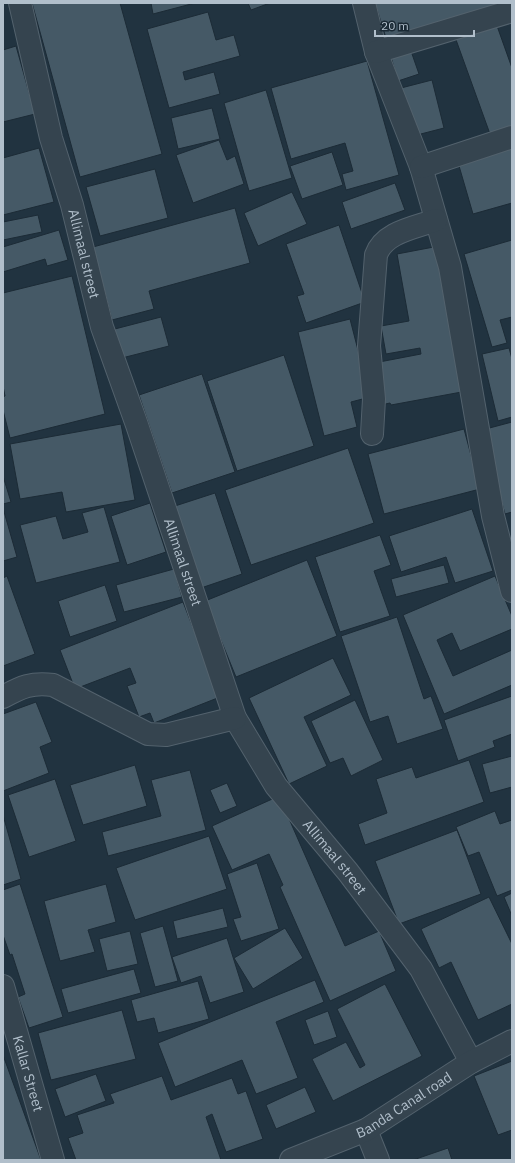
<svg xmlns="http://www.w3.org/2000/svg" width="515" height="1163" font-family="'IBM Plex Sans',sans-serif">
<rect width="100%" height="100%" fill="#213340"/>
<path fill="#455966" stroke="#1c2b36" d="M32 3H120L162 154 80 177Z
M151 3H195L153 14Z
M248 3H270L251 10Z
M375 3H506L387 41Z
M208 12 216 40 234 35 240 56 183 72 185 80 214 72 220 94 169 108 147 29Z
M496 23 512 68V126L490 134 455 37Z
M16 46 35 114 3 122V50Z
M411 51 419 74 398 81 391 57Z
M367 61 399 175 346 190 342 174 353 171 345 143 291 159 271 88Z
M432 80 444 128 413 136 401 88Z
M266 90 292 178 249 191 224 103Z
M212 108 220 139 178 149 171 118Z
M219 140 227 160 235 156 244 184 193 203 176 155Z
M512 144V203L473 214 457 159Z
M39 148 54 202 3 215V158Z
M332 152 343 185 302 199 290 166Z
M155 169 168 218 100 236 86 187Z
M395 183 405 210 351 229 342 202Z
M292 192 307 224 258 246 244 213Z
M235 208 250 263 149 291 154 309 112 320 93 247Z
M38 215 42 232 3 240V222Z
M339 225 365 302 306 323 297 296 304 294 286 244Z
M59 230 68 260 47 266 45 259 3 272V247Z
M512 240V317L500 320 507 343 492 347 464 254Z
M439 246 467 391 391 405 390 403 381 405 374 363 421 354 420 348 386 354 381 326 409 321 397 254Z
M72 276 105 414 10 438 3 410V397L5 396 3 386V293Z
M161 317 169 346 118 359 111 330Z
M350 319 370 397 351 402 357 427 324 436 298 332Z
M509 348 512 359V417L498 421 482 354Z
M284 355 314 446 237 471 207 381Z
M202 374 235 472 172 493 139 395Z
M512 422V512L505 514 482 430Z
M121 424 135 500 66 512 62 492 20 499 10 444Z
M464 429 480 489 384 514 368 454Z
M348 448 374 523 251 565 225 490Z
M3 476 11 502 3 504Z
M215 493 242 574 198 589 175 506Z
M150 503 166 552 127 565 111 516Z
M104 507 120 562 36 583 20 525 56 516 63 539 88 532 82 513Z
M3 508 17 557 3 561Z
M472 509 493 571 455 583 446 557 401 572 389 536Z
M380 535 391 565 374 571 390 616 340 632 315 557Z
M307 560 337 636 236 677 205 601Z
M444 565 449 583 396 597 391 579Z
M174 569 182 597 124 612 116 585Z
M7 576 35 654 3 666V578Z
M495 576 512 616V629L460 651 452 633 437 640 453 676 512 650V685L444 714 403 615Z
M105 585 117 621 70 637 58 601Z
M183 602 220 697 154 723 150 713 139 717 127 686 136 683 130 668 75 689 60 650Z
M397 617 424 699 431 696 443 729 397 744 388 716 370 722 341 636Z
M333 658 351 695 304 717 327 766 289 784 249 698Z
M512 696V734L493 741 495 747 458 761 444 720Z
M355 700 383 760 351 776 343 758 330 763 311 721Z
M36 702 52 742 40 747 49 773 3 791V714Z
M512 756V787L490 793 482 764Z
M469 760 484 802 365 845 358 824 387 813 376 779 412 767 416 778Z
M135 765 147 806 83 825 70 785Z
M190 770 206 830 108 856 102 832 161 816 151 780Z
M55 779 76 841 29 857 8 795Z
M227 783 237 806 220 813 210 790Z
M279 796 345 946 379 931 396 971 330 1001 280 887 283 885 269 854 232 870 212 826Z
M495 811 500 824 512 820V890L497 896 479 852 468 856 456 827Z
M3 815 21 879 3 885Z
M457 830 481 894 399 924 375 861Z
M209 836 227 889 135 920 116 868Z
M257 863 279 929 241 941 233 919 241 917 227 874Z
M20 884 63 1017 29 1028 18 997 25 994 12 954 10 955 3 935V890Z
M106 884 116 922 88 930 95 952 60 961 44 901Z
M512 893V916L504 897Z
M489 897 512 944V1004L478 1020 451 962 439 968 421 929Z
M223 908 228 927 177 939 173 921Z
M163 926 178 981 155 987 140 933Z
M285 928 303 958 253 989 234 958Z
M130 931 138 964 107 971 99 939Z
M227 938 244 992 210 1003 201 976 181 983 172 957Z
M134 969 141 993 68 1013 61 989Z
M315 980 324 1002 276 1022 298 1078 256 1094 242 1060 175 1087 158 1043Z
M198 981 209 1019 158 1033 154 1018 137 1022 131 1000Z
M385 984 422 1056 333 1101 312 1059 346 1042 360 1068 365 1065 337 1009Z
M122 1010 136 1059 51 1080 38 1033Z
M328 1011 337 1037 314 1045 305 1020Z
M3 1055 41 1160H3Z
M512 1061V1130L498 1135 474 1076Z
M96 1074 106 1101 65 1117 55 1089Z
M162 1076 171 1100 232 1078 238 1094 246 1091 263 1139 226 1152 212 1114 206 1117 221 1160H76L68 1138 83 1133 77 1115 114 1103 110 1094Z
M305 1087 316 1112 276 1129 266 1105Z
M448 1148 452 1160H413Z"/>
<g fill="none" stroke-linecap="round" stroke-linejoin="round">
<g stroke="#53626d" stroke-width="24">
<g id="street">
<path id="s1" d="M20 3 51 138 72 205 102 327 137 425 235 718 276 786 348 872 421 969 471 1062"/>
<path d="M364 3 376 52 421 167 450 267 493 516 512 591"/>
<path d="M376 52 512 11"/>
<path d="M421 167 512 137"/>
<path d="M372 434 374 399 369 346 376 255C384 232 414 228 436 220"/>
<path d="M3 697C21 687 32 682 53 685L148 734 166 735 235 718"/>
<path id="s2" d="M3 986 53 1160"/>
<path d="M366 1130 378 1160"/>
<path id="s3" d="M291 1160 366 1130 471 1062 512 1041"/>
</g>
</g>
<use href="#street" stroke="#35444f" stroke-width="22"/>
</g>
<g text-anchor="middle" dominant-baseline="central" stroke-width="3.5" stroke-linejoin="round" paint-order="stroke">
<g font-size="14" fill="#b1bfcb" stroke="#1a2934">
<text stroke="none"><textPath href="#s1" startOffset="259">Allimaal street</textPath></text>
<text stroke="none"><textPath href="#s1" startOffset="583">Allimaal street</textPath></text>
<text stroke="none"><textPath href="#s1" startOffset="919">Allimaal street</textPath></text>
<text stroke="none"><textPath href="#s2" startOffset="91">Kallar Street</textPath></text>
<text stroke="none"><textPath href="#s3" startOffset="126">Banda Canal road</textPath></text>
</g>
</g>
<rect width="515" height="1163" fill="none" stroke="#b1bfcb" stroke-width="8"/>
<path d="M375 30v6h99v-6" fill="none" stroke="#b1bfcb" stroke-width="2"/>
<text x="381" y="30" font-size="12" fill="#b1bfcb" stroke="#1a2934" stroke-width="3" paint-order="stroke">20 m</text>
</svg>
